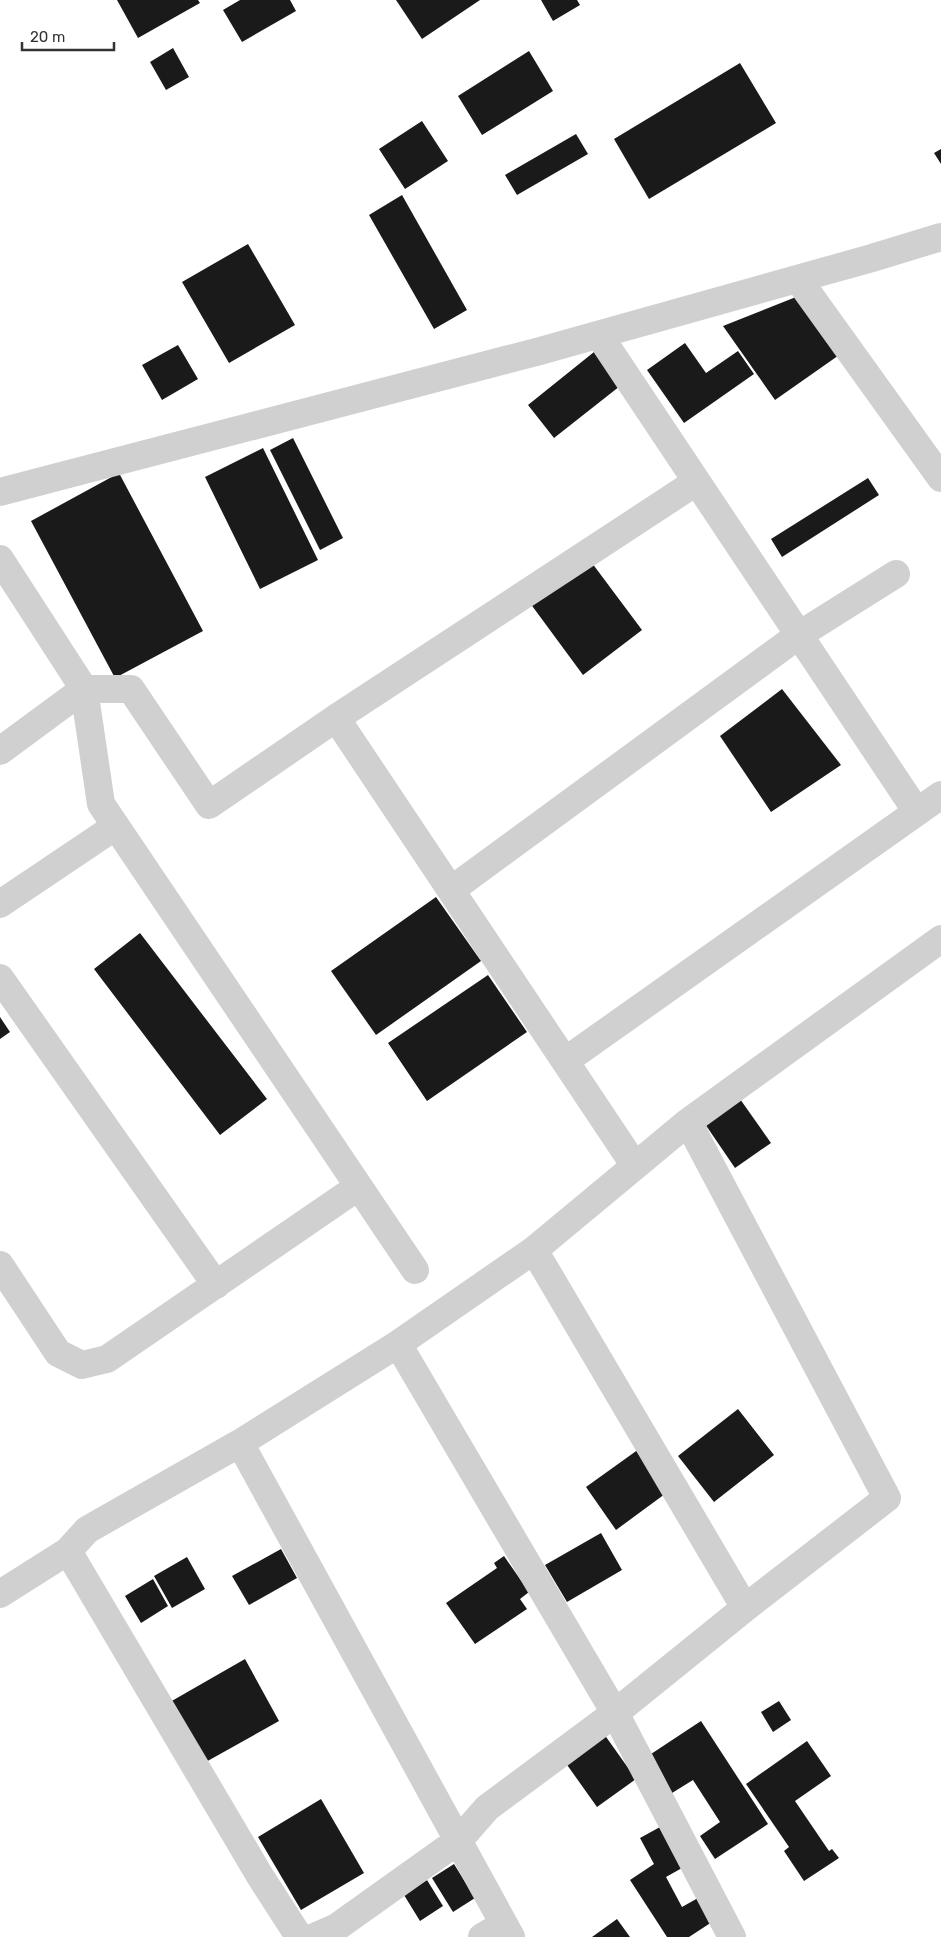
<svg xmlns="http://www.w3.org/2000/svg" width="941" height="1937" font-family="Rubik,sans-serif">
<rect width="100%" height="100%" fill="#fff"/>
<path fill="#1a1a1a" d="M117 0H198L200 3 138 38Z
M240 0H290L296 11 242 42 223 10Z
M396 0H480L422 39Z
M541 0H577L580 5 553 21Z
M173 48 189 77 166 90 150 62Z
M529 51 553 91 482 135 458 96Z
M740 63 776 123 649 199 614 139Z
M422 121 448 161 405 189 379 149Z
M576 134 588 154 517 195 505 175Z
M941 149V164L934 153Z
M402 195 467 310 434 329 369 215Z
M248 244 295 325 229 363 182 282Z
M801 295 842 353 775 400 723 326Z
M685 343 706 373 738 351 754 374 684 423 647 370Z
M178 345 198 379 162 400 142 365Z
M594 352 620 386 554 438 528 405Z
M293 438 343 538 320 550 270 450Z
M263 448 318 560 260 589 205 477Z
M119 473 203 631 115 678 31 521Z
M868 478 879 495 782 557 771 539Z
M589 559 642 630 583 675 530 603Z
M782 689 841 765 771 812 720 736Z
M436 897 481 961 376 1035 331 971Z
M140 933 267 1099 220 1135 94 969Z
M488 975 527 1032 427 1101 388 1043Z
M0 1017 10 1032 0 1039Z
M740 1099 771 1143 735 1168 705 1124Z
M738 1409 774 1455 714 1502 678 1456Z
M639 1449 669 1491 616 1530 586 1487Z
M601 1533 622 1570 567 1602 545 1565Z
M281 1549 297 1578 249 1605 232 1576Z
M504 1556 529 1592 520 1599 527 1609 475 1644 446 1603 497 1568 494 1563Z
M187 1557 205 1589 172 1608 154 1576Z
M153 1579 168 1606 141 1623 125 1596Z
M245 1659 279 1721 204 1763 170 1702Z
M779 1701 791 1720 773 1732 761 1712Z
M701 1721 768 1824 715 1859 700 1836 720 1822 693 1780 672 1793 648 1756Z
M604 1734 636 1779 597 1807 565 1762Z
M807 1741 831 1776 795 1801 829 1851 832 1849 839 1858 804 1881 784 1851 789 1847 746 1784Z
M321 1799 364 1873 301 1910 258 1837Z
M660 1827 682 1868 666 1877 682 1907 698 1898 712 1922 689 1937H667L630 1880 654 1864 640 1838Z
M454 1864 475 1898 453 1912 432 1878Z
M427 1880 443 1906 420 1921 404 1895Z
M617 1919 630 1937H592Z"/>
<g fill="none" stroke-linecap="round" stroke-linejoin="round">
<path stroke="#d0d0d0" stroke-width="28" d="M798 279 941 478
M599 335 917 812
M0 492 540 351 872 258 941 237
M0 559 84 689 0 751
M336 718 696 482
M451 890 799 635 896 574
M0 904 116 826
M0 978 216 1285
M565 1061 941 795
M534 1250 745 1608
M0 1265 58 1353 82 1365 107 1359 358 1187
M415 1270 101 804 84 689H131L209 805 336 718 635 1166
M398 1344 615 1713 732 1937
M240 1443 511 1937
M68 1551 260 1876 298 1935 303 1937
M0 1594 68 1551 87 1530 240 1443 398 1344 534 1250 688 1122 941 939
M314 1937 337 1927 459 1840 487 1808 615 1713 745 1608 887 1498 688 1122
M482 1937 504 1924"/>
</g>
<path d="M22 42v8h92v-8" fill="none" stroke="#333333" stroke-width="2.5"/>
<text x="30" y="42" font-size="15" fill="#333333" stroke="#ffffff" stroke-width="4" paint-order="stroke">20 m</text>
</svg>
